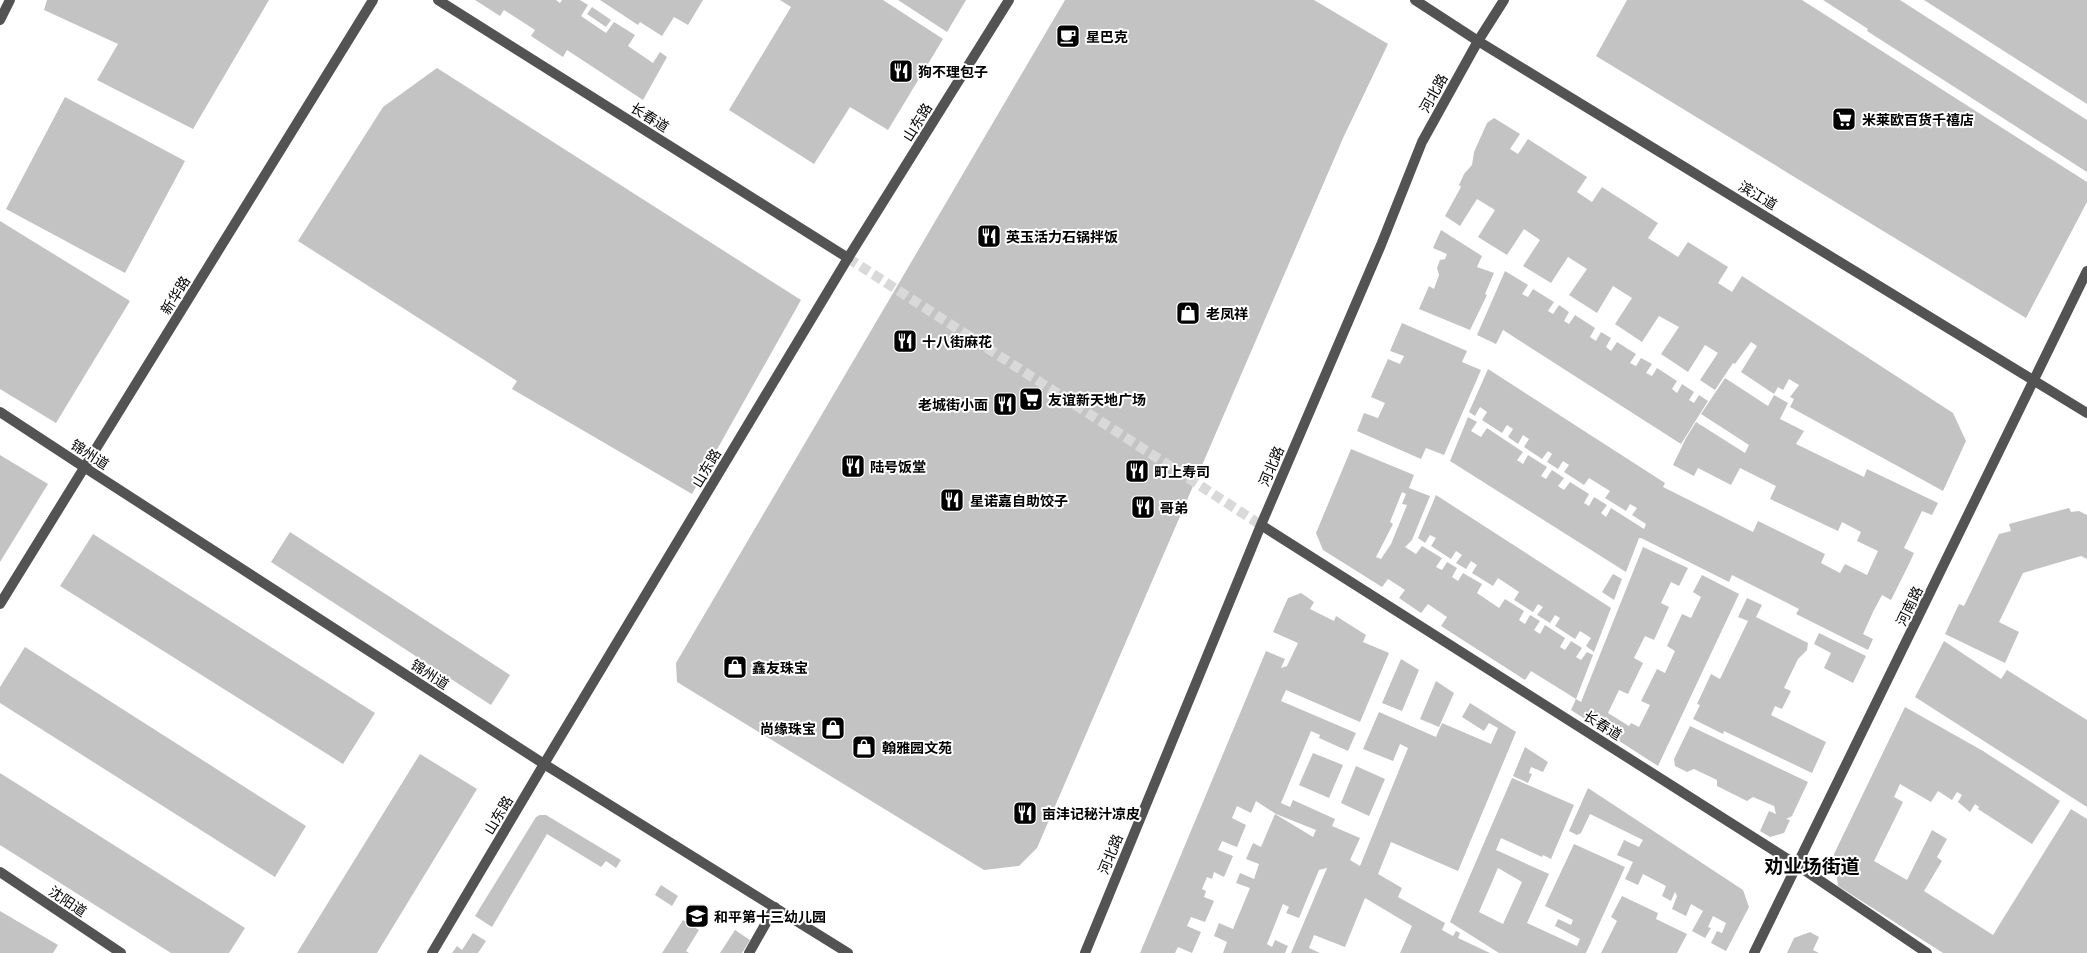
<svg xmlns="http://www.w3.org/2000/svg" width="2087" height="953" font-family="'Titillium Web','Noto Sans SC',sans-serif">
<rect width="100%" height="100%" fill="#fff"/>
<path fill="#c3c3c3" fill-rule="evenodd" d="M47 0H269L193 129 97 80 118 44 44 10Z
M475 0H556L560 3 562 0H580L588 5 581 16 606 33 614 22 635 35 628 46 653 63 660 52 667 57 643 100 567 50 563 57 531 36 535 30 504 10 500 16Z
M600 0H703L688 25 674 17 662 36 640 22 638 25Z
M780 0H883L943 39 888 130 850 107 814 164 729 110 791 7Z
M898 0H966L947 32Z
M1065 0H1314L1388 44 1344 136 1037 848 1019 866 984 870 677 682 676 663Z
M1627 0H1802L2087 182V202L2026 318 1596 56Z
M1823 0H1900L2087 120V172L1867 31 1868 29Z
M1924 0H2087V104Z
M592 7 611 20 606 27 587 14Z
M437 68 801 300 692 494 512 389 517 381 298 241 383 107Z
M65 97 185 161 125 273 6 209Z
M1494 118 1520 134 1510 149 1518 154 1528 139 1587 177 1577 192 1592 202 1602 187 1658 223 1648 238 1678 257 1688 242 1728 267 1718 283 1732 292 1742 276 1953 413 1966 441 1943 491 1790 407 1794 399 1790 397 1799 385 1789 379 1783 390 1778 387 1774 394 1741 372 1757 346 1751 342 1735 364 1733 363 1715 390 1700 380 1718 353 1705 345 1688 372 1661 354 1679 327 1659 316 1642 342 1615 324 1632 298 1613 286 1597 313 1569 295 1587 269 1568 257 1551 283 1523 266 1540 240 1524 229 1507 255 1478 237 1495 210 1477 199 1460 226 1445 216 1461 187 1459 185 1464 174 1472 165 1474 152 1487 123Z
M0 221 130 301 56 423 0 389Z
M1441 230 1482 256 1477 267 1494 273 1485 294 1487 295 1470 330 1419 309 1429 286 1434 289 1439 275 1437 268 1440 260 1445 259 1447 254 1433 248Z
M1505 271 1528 285 1522 294 1528 297 1533 289 1554 302 1548 311 1553 314 1559 305 1569 312 1564 321 1569 324 1575 315 1595 328 1590 337 1596 341 1601 332 1611 338 1606 347 1611 351 1617 342 1636 354 1630 363 1636 366 1641 358 1652 364 1646 373 1652 376 1657 368 1677 381 1672 389 1677 393 1682 384 1694 392 1689 400 1694 403 1699 395 1708 401 1681 444 1503 330 1496 344 1477 335Z
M1402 323 1467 351 1462 362 1481 370 1444 455 1426 448 1421 459 1357 431 1364 413 1378 418 1385 403 1371 397 1388 359 1400 364 1404 356 1390 351Z
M1488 369 1665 483 1663 487 1753 532 1758 521 1825 554 1821 563 1840 573 1845 564 1867 575 1878 551 1857 541 1861 532 1842 522 1838 531 1770 499 1776 486 1740 468 1731 485 1698 468 1694 476 1673 465 1686 438 1696 422 1745 453 1749 445 1701 414 1725 378 1768 406 1774 395 1788 403 1780 419 1804 431 1796 444 1864 477 1867 469 1938 503 1932 515 1922 511 1904 548 1914 553 1909 564 1891 600 1882 595 1873 612 1863 634 1873 639 1868 650 1796 614 1799 609 1732 575 1729 582 1641 538H1639L1626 572 1450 461 1468 417 1477 422 1471 431 1481 437 1487 428 1523 452 1517 460 1523 464 1528 455 1547 467 1541 476 1546 479 1552 470 1564 478 1558 486 1564 490 1570 482 1589 494 1584 503 1589 506 1594 497 1607 505 1601 513 1606 517 1611 508 1644 529 1646 524 1632 515 1637 508 1630 504 1626 511 1605 498 1610 491 1589 478 1584 485 1564 472 1569 465 1563 461 1558 469 1547 462 1552 454 1548 451 1542 459 1524 447 1529 439 1523 435 1518 444 1508 437 1513 429 1507 425 1502 433 1482 420 1487 412 1480 407 1475 416 1469 412Z
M1351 449 1414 475 1409 488 1430 496 1412 540 1405 547 1416 554 1422 546 1442 558 1436 567 1442 570 1447 562 1457 568 1452 577 1458 581 1463 573 1482 584 1477 593 1499 608 1505 599 1524 611 1519 620 1525 624 1530 615 1540 621 1534 630 1540 634 1545 625 1565 638 1560 647 1565 650 1571 641 1582 648 1576 657 1581 660 1587 652 1593 655 1576 699 1581 702 1643 547 1688 568 1679 586 1671 582 1661 603 1669 607 1654 640 1645 636 1634 658 1643 663 1628 694 1619 690 1608 713 1629 726 1631 723 1639 727 1650 705 1641 701 1657 669 1665 673 1675 651 1667 646 1682 614 1691 618 1701 597 1693 592 1702 575 1739 594 1658 766 1571 710 1576 699 1531 671 1525 680 1441 626 1447 617 1428 604 1421 613 1399 598 1405 590 1388 579 1382 587 1323 550 1316 533ZM1402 492 1406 494 1402 504 1407 505 1391 544 1381 559 1376 557 1393 524 1390 522Z
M0 455 48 484 0 562Z
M1436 495 1611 608 1594 652 1586 646 1591 638 1580 631 1575 639 1555 626 1560 618 1555 615 1550 623 1537 615 1543 607 1538 604 1533 612 1514 600 1519 592 1498 578 1493 586 1472 573 1477 565 1471 561 1466 569 1456 563 1462 555 1456 551 1451 559 1431 546 1436 538 1430 535 1425 543 1418 538Z
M2069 508 2071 512 2079 511 2087 515V559L2081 556 2023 573 1999 622 2019 632 2005 663 1945 634 1959 604 1964 606 1999 534 2011 531 2009 524Z
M290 532 510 675 491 705 271 562Z
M93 534 375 713 343 764 60 586Z
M1613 574 1622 579 1614 600 1602 592Z
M1301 593 1314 602 1310 609 1334 621 1336 616 1366 635 1363 642 1389 653 1360 722 1286 690 1281 701 1356 733 1348 751 1319 738 1320 735 1311 731 1281 803 1290 807 1293 800 1335 819 1332 826 1360 838 1350 860 1360 866 1408 748 1400 744 1393 761 1363 749 1379 712 1436 737 1442 723 1491 744 1498 728 1489 723 1484 731 1462 717 1470 703 1516 732 1458 871 1391 842 1378 874 1402 888 1398 897 1445 923 1442 930 1453 936 1456 931 1460 933 1458 938 1490 953H1400L1412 926 1365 898 1345 947 1314 935 1309 948 1320 953H1291L1327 868 1319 870 1299 918 1286 913 1289 907 1283 904 1267 944 1272 947 1275 940 1288 946 1285 953H1223L1227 942 1214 936 1219 923 1233 929 1250 888 1236 883 1240 873 1254 879 1259 864 1246 859 1253 843 1261 847 1275 814 1313 837 1316 830 1276 814 1256 801 1251 813 1237 806 1232 818 1246 825 1237 847 1222 841 1218 850 1233 856 1224 877 1214 872 1212 879 1207 877 1202 889 1206 891 1204 897 1214 901 1205 922 1191 917 1187 926 1201 932 1192 953 1178 947 1175 953H1140L1266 651 1285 659 1281 668 1287 666 1298 643 1273 632 1288 598Z
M1747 598 1762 605 1756 617 1808 643 1807 650 1798 659 1784 688 1791 691 1782 709 1775 706 1771 715 1826 742 1812 773 1724 731 1723 734 1693 719 1700 705 1697 704 1711 674 1720 679 1748 621 1738 617Z
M1819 633 1866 656 1853 683 1824 668 1831 653 1814 644Z
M1944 641 2001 679 2007 670 2087 720V807L1915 697Z
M25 647 306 826 275 877 0 703V687Z
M1401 659 1419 670 1402 711 1382 703Z
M1436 681 1454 693 1439 727 1420 719Z
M1905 707 1983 751 2060 801 2032 844 1978 809 1979 807 1975 804 1970 812 1958 802 1962 795 1957 792 1952 800 1938 791 1931 802 1900 784 1894 797 1903 802 1874 861 1907 880 1932 830 1947 839 1937 857 1942 861 1924 891 1993 935 2071 809 2087 819V953H1943L1838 886 1834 854Z
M1690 726 1808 782 1792 816 1786 819 1790 820 1784 833 1770 837 1760 831 1769 811 1776 814 1774 806 1753 797 1747 801 1717 786V780L1694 769 1687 772 1675 766 1674 759Z
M1525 747 1548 762 1543 772 1531 767 1529 773 1532 774 1528 783 1513 776Z
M1313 753 1343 765 1329 798 1299 785Z
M420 754 477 789 377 953H297Z
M1356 766 1385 779 1369 816 1341 803Z
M0 773 245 928 229 953H171L0 845Z
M1512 778 1574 805 1551 859 1543 855 1542 857 1501 838 1496 850 1549 874 1527 923 1577 946 1580 939 1555 926 1558 919 1571 925 1573 920 1545 906 1574 844 1625 867 1586 953H1499L1450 922ZM1498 868 1522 882 1503 924 1479 912Z
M1588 788 1743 890 1749 907 1726 951 1711 943 1717 931 1722 933 1726 923 1713 916 1708 927 1711 928 1705 938 1692 931 1703 911 1691 904 1686 916 1672 909 1677 896 1675 892 1671 901 1662 896 1666 886 1643 874 1638 885 1625 879 1633 862 1617 855 1624 840 1639 847 1643 840 1590 814 1581 833 1577 835 1569 831Z
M540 815H546L621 860 616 868 606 861 601 867 547 834 492 927 475 916 536 817Z
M661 885 678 896 672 906 655 895Z
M1622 896 1658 913 1656 919 1687 934 1677 953H1601L1617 921 1611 917Z
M0 911 58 945 53 953H0Z
M683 920 699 930 686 951 689 953H662Z
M735 930 750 940 742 953H720Z
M1810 932 1819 937 1813 950 1819 953H1787L1794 938Z
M473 933 486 941 478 953H452L457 946 462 950Z"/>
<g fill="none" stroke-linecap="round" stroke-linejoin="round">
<path stroke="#d9d9d9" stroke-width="10" stroke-dasharray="10 5" stroke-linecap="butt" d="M848 258 1261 525"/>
<path stroke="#535353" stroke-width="10" d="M1415 0 1478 41 2087 413
M848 258 1009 0"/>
<path stroke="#535353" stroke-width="10" d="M0 20 10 0
M0 412 84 467
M544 764 848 258
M0 872 121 953
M749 953 775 907"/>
<path stroke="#535353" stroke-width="10" d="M438 0 848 258
M84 467 544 764 848 953
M1261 525 1797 865 1927 953
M0 604 373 0
M432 953 544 764
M1085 953 1261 525 1381 245 1422 142 1478 41 1504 0
M1754 953 2087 271"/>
</g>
<defs>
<g id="cafe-square" transform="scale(1.25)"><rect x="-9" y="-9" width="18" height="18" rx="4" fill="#000" stroke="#fff"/><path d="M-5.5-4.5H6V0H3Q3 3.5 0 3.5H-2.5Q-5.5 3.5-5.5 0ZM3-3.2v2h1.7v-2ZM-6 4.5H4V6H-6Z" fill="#fff"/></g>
<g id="restaurant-square" transform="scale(1.25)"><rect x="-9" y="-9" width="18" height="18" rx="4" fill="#000" stroke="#fff"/><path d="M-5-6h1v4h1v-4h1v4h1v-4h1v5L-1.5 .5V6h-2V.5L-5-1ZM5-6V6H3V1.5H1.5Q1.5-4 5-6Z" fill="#fff"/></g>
<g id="supermarket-square" transform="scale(1.25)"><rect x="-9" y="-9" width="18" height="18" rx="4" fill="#000" stroke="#fff"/><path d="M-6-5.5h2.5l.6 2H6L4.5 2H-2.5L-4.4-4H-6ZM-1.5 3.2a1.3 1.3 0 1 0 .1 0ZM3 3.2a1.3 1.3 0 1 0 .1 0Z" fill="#fff"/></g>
<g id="shop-square" transform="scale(1.25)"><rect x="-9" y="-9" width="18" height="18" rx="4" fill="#000" stroke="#fff"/><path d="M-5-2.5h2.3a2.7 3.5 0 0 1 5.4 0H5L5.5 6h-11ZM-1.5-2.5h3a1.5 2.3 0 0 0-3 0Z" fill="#fff"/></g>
<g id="school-square" transform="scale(1.25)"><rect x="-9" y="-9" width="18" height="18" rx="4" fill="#000" stroke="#fff"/><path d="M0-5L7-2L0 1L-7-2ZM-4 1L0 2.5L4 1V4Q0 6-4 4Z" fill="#fff"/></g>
</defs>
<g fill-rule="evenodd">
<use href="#cafe-square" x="1068" y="36"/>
<use href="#restaurant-square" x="901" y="71"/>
<use href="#supermarket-square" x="1844" y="119"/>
<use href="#restaurant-square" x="989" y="236"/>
<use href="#shop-square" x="1188" y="313"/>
<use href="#restaurant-square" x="905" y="341"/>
<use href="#supermarket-square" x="1031" y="399"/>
<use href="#restaurant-square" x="1005" y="404"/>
<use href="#restaurant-square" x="853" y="466"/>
<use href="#restaurant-square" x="1137" y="471"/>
<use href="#restaurant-square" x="952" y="500"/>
<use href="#restaurant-square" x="1143" y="507"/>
<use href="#shop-square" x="735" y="667"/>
<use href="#shop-square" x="833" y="728"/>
<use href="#shop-square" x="864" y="747"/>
<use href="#restaurant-square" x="1025" y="813"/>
<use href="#school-square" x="697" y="916"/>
</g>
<g text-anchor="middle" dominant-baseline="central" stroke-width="4" stroke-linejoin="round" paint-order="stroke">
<g font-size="14" font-weight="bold" fill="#000" stroke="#fff" text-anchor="start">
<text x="1086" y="36">星巴克</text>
<text x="918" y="71">狗不理包子</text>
<text x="1862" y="119">米莱欧百货千禧店</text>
<text x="1006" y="236">英玉活力石锅拌饭</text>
<text x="1206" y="313">老凤祥</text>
<text x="922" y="341">十八街麻花</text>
<text x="1048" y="399">友谊新天地广场</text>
<text x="988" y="404" text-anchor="end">老城街小面</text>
<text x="870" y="466">陆号饭堂</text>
<text x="1154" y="471">町上寿司</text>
<text x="970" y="500">星诺嘉自助饺子</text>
<text x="1160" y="507">哥弟</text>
<text x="752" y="667">鑫友珠宝</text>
<text x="816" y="728" text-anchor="end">尚缘珠宝</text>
<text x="882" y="747">翰雅园文苑</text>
<text x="1042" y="813">亩沣记秘汁凉皮</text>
<text x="714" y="916">和平第十三幼儿园</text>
</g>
<g font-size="14" fill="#000" stroke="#fff">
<text transform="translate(1433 93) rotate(-61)">河北路</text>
<text transform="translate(650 117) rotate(32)">长春道</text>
<text transform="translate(917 122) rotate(-58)">山东路</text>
<text transform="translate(1758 195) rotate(31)">滨江道</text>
<text transform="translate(175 295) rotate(-58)">新华路</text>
<text transform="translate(90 454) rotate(33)">锦州道</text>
<text transform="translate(1271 466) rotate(-67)">河北路</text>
<text transform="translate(706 468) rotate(-59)">山东路</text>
<text transform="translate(1909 606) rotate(-64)">河南路</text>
<text transform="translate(430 674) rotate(33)">锦州道</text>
<text transform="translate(1603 725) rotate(32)">长春道</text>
<text transform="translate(498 815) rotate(-59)">山东路</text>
<text transform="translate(1110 854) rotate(-68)">河北路</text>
<text transform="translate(68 901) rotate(34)">沈阳道</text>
</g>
<g font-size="19" font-weight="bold" fill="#000" stroke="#fff">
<text x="1812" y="865">劝业场街道</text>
</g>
</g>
</svg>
